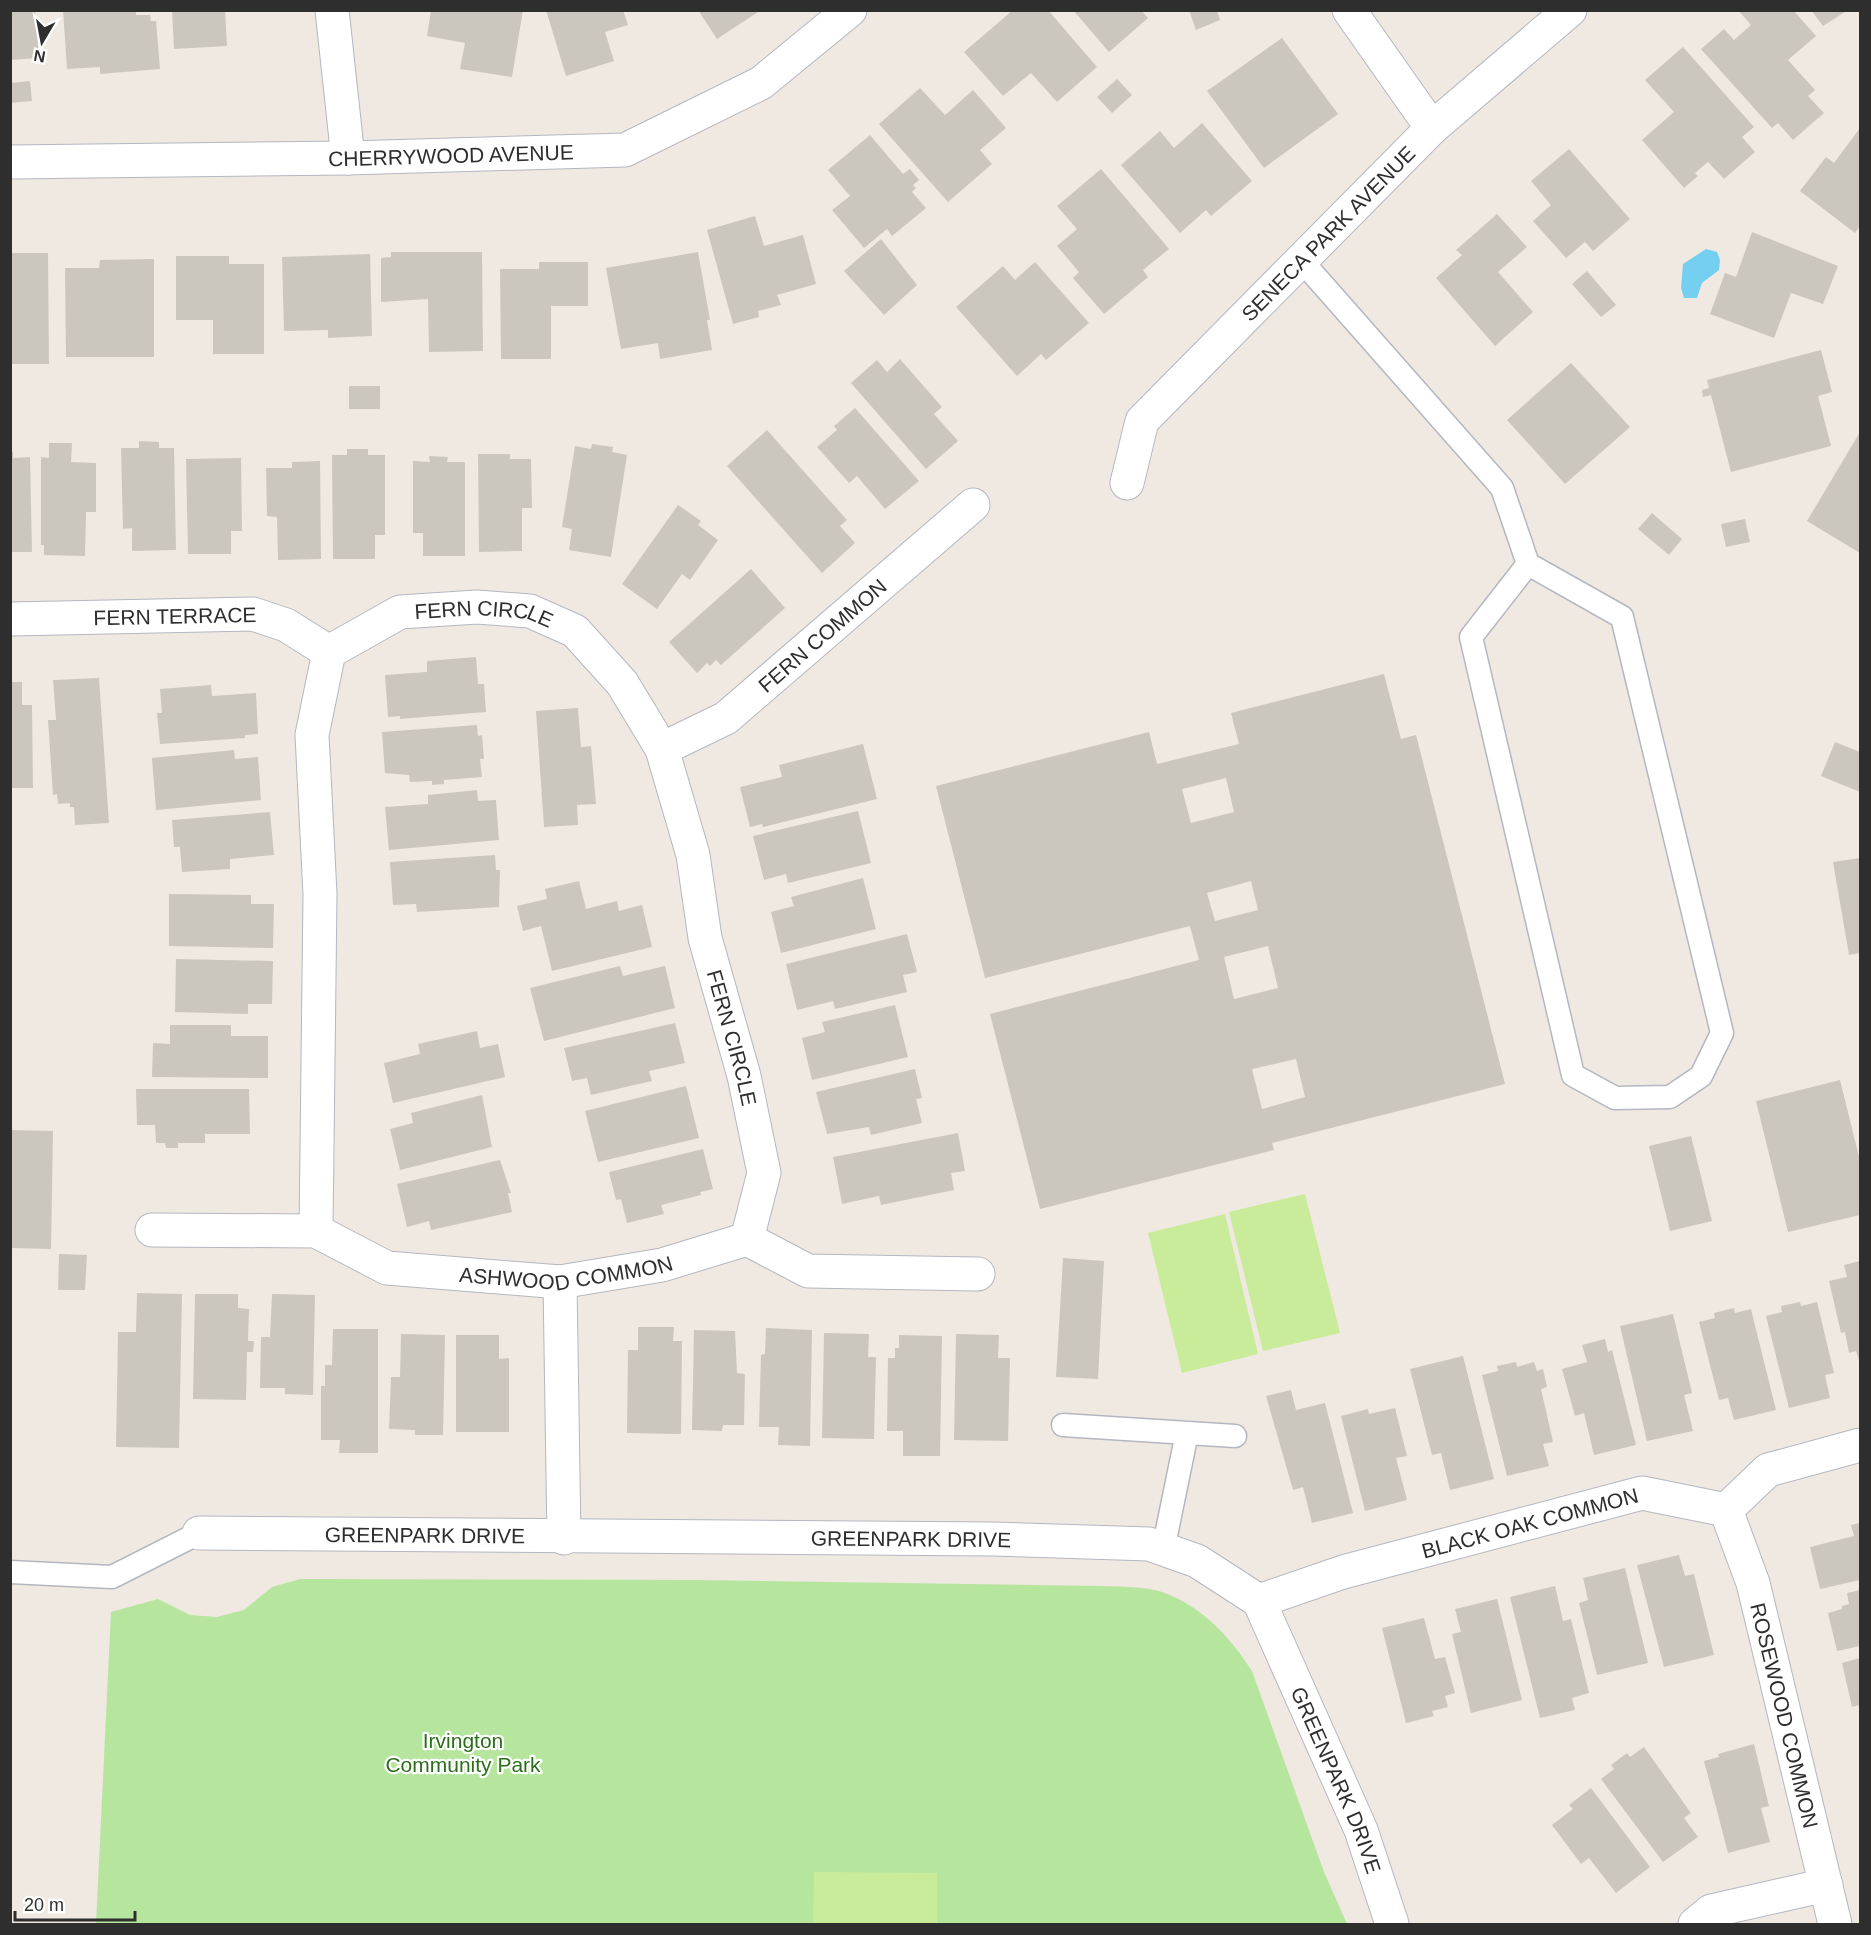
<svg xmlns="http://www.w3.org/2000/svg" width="1871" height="1935" font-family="Arial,sans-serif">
<rect width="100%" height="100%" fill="#efe9e1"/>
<path fill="#b6e59e" d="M300 1579 693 1580 1102 1586C1121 1587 1144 1586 1162 1592 1202 1606 1230 1637 1252 1671L1324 1872 1347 1924H96L111 1612 158 1599 190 1615 217 1617 244 1610 272 1587Z"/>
<path fill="#c9ec9a" d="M1305 1194 1340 1333 1263 1351 1229 1212Z
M1225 1214 1258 1354 1182 1373 1148 1233Z
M814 1872 937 1873V1924H813Z"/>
<path fill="#75cff0" d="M1706 249 1717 252 1720 260 1719 270 1702 283 1697 298H1684L1681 288 1683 264Z"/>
<path fill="#cbc7bf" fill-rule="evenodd" d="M10 10H35L39 58 10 60Z
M63 10H136V15H150L151 21H156L160 69 100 74V67L67 69Z
M172 10H225L227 46 174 49Z
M431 10H523L512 77 460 69 465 43 427 36Z
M546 10H623L628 25 605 32 614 61 566 76Z
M698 10H757L758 12 717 39Z
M1013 10H1048L1097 67 1057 102 1031 73 1003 96 964 52Z
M1073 10H1141L1148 18 1109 52Z
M1189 10H1217L1220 20 1196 30Z
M1738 10H1793L1816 36 1788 60 1815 90 1808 96 1824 113 1793 140 1778 123 1772 128 1701 49 1724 29 1734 40 1751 25Z
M1811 10H1848L1823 26Z
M1282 38 1338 114 1264 168 1207 91Z
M1683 47 1754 127 1742 137 1755 152 1724 179 1708 162 1695 173 1698 176 1684 188 1642 140 1674 112 1645 80Z
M1117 79 1132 95 1112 113 1097 97Z
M30 81 32 101 10 103V83Z
M920 88 945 115 973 90 1006 128 980 150 992 164 948 202 879 124Z
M1202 123 1252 181 1211 216 1206 210 1180 233 1121 165 1160 131 1174 148Z
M1860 128V226L1855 233 1800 191 1826 157 1834 163Z
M870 135 903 174 910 169 919 180 913 185 916 188 912 192 926 208 892 236 887 229 864 248 832 210 850 196 828 170Z
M1569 149 1630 219 1593 251 1585 242 1566 258 1533 221 1551 205 1531 181Z
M1101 169 1169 249 1143 270 1148 277 1104 314 1073 278 1079 272 1057 246 1077 229 1057 206Z
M1497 214 1527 247 1498 272 1533 312 1495 346 1436 278 1462 255 1456 250Z
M755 216 764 246 803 235 816 284 777 295 781 305 758 311 759 317 733 324 707 230Z
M1752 232 1838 266 1823 304 1791 293 1774 338 1710 314 1725 273 1736 277Z
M881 239 917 285 884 315 844 271Z
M391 252H482L483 351 429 352 428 299 381 302V258L391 257Z
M698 252 710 320H707L712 350 660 359 658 343 621 349 606 268Z
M10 253H48L49 364H10Z
M370 254 372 336 328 338V330L284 331 282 257Z
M176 256H229V264H264V354H213V320H176Z
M154 259V357H66L65 268H99L100 260Z
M539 262H588V306H551V359H501L500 269H539Z
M1035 262 1089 323 1046 360 1041 354 1017 376 956 307 1003 266 1015 280Z
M1587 271 1616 305 1601 317 1572 284Z
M1821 350 1832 392 1818 396 1831 446 1731 472 1711 395 1703 397 1702 390 1709 388 1707 380Z
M900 359 942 407 934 414 958 441 926 469 851 383 877 360 887 372Z
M1571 363 1630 427 1565 484 1507 420Z
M349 386H380V409H349Z
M855 408 919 481 885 509 857 476 849 483 817 447 837 430 834 426Z
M767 430 847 520 840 526 855 543 822 573 727 466Z
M1860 432V553L1807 521Z
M139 441 159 442V448H174L176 550 132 551V528L123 529 121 448H139Z
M49 443H72L71 462 96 463V512H86L85 556 44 555V545H41V457L49 458Z
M592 444 613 447 612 452 627 455 611 557 569 550 572 529 562 527 575 446 591 449Z
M347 449H368V455H385V535H375V559H333L332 455H347Z
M10 452H13V458L30 457 32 552H10Z
M478 454H510V459H531L532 508H522V551L479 552Z
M429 456 448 457 447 462H465V556H423V533H413V461L430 462Z
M241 458 242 531H231V554H188L186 459Z
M320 461 321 559 278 560 277 517 267 516 266 468H292V462Z
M678 505 701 521 698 525 718 540 690 580 682 574 657 609 622 584Z
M1652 513 1682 539 1669 555 1638 529Z
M1745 519 1750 542 1726 547 1721 524Z
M751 569 785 608 721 665 716 660 710 666 707 663 697 673 669 642Z
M476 657 478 684H484L486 712 400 719V716L388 717 385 675 427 672V661Z
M1384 674 1401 739 1416 735 1505 1084 1272 1143 1274 1150 1040 1209 990 1014 1199 960 1190 926 985 978 936 786 1149 732 1157 764 1239 744 1231 713ZM1226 778 1234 812 1191 823 1182 789ZM1251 881 1258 910 1215 921 1207 893ZM1268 946 1278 988 1234 999 1224 957ZM1296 1059 1305 1097 1262 1109 1252 1069Z
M99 678 109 823 75 825 74 807H70V803L58 804 57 794 53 795 48 720H56L53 680Z
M10 682H22V705H32L33 788H10Z
M211 685 212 696 256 693 258 734 245 735V738L160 744 157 713H162L160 689Z
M578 708 581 747 591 746 596 804 577 805 578 825 544 827 536 711Z
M477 725 478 736 482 735 484 759H480L482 777 444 780V784L432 785V781L410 782 409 775 385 773 382 732Z
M1835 742 1860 752V792L1821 776Z
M863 744 877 799 763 827 762 824 750 827 740 787 782 777 779 765Z
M234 750 235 759 258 757 261 800 156 810 152 758Z
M477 790 478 801 496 800 499 840 389 850 385 807 428 804V795Z
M858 811 871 863 788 883 786 874 764 880 753 836Z
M270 812 274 855 230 859V869L182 872 180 847H174L172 820Z
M495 855 496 870H500L499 907 417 912 416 904 393 905 390 862Z
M1860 858V953L1849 955 1833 862Z
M863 878 876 929 781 953 771 912 794 906 791 897Z
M579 881 586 909 617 901 619 911 642 905 652 947 552 971 541 926 523 931 517 906 547 899 545 889Z
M169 894 251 895V904H274L273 948 169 946Z
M907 934 917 972 903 975 907 992 835 1009 833 1001 797 1010 786 964Z
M176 959 273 961 272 1004H248V1014L175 1012Z
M620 966 623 976 665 966 675 1008 544 1041 530 988Z
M895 1005 908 1057 812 1080 802 1038 825 1032 822 1022Z
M675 1023 685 1063 649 1071 652 1081 591 1095 587 1078 572 1081 564 1048Z
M170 1025H231V1036H268V1078L152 1077 153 1043 170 1044Z
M477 1031 480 1048 498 1044 505 1077 393 1103 384 1063 420 1054 418 1044Z
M915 1069 922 1098 916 1099 922 1123 871 1135 869 1127 827 1134 816 1092Z
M1840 1080 1860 1161V1215L1788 1232 1756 1101Z
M686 1086 699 1138 598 1162 585 1111Z
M136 1089H249L250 1134H205V1143H178V1148H166L165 1143H156L155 1125H137Z
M482 1095 492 1147 400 1170 390 1129 413 1123 411 1113Z
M10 1130 53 1131 51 1249 10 1248Z
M958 1133 965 1171 951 1173 954 1190 881 1205 879 1196 842 1204 833 1157Z
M1691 1136 1712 1221 1670 1231 1649 1146Z
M703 1149 713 1189 700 1192 701 1195 661 1205 664 1214 627 1223 621 1199 616 1200 609 1172Z
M500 1160 511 1193H508L512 1212 431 1230 429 1221 407 1227 397 1184Z
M59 1254 87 1255 85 1290H58Z
M1063 1258 1104 1261 1098 1379 1056 1377Z
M1860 1261V1364L1856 1351 1849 1353 1845 1332 1841 1333 1829 1281 1847 1277 1844 1265Z
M137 1293 182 1294 179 1448 116 1447 118 1332H136Z
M195 1294H238V1308L249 1309 248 1341H254L253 1352H247L246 1400 193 1399Z
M272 1294 315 1295 313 1395 285 1394V1388H260L261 1337H270Z
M1800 1302 1801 1306 1817 1302 1834 1373 1825 1375 1830 1398 1789 1408 1766 1316 1782 1312 1781 1306Z
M1734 1308 1735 1313 1751 1309 1776 1410 1734 1420 1728 1398 1719 1400 1699 1322 1715 1318 1714 1313Z
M1673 1314 1692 1393 1684 1395 1693 1431 1647 1441 1620 1326Z
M638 1327H674L673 1341H682L681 1434 627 1433 628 1350H638Z
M766 1328 812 1330 810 1446 778 1445 779 1427H759L761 1355 765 1354Z
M333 1329H378V1453H339L340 1440H321V1386H325V1365H332Z
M694 1330 735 1331 737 1373 745 1374 744 1425H723L722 1431 692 1430Z
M824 1333 869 1334 868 1357H876L874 1439 822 1438Z
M401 1334 445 1335 443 1435H415V1430L389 1429 391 1377H400Z
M956 1334 999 1335 998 1358H1010L1008 1441 954 1440Z
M456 1335H499V1359L509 1358V1432H456Z
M899 1335 942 1336 940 1456H903V1431H887L888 1358H895V1348H899Z
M1605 1339 1608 1352 1612 1350 1636 1445 1594 1455 1584 1413 1575 1416 1562 1369 1587 1362 1582 1345Z
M1463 1356 1494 1479 1450 1490 1441 1453 1432 1455 1410 1369Z
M1516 1362 1517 1367 1534 1362 1537 1371 1543 1369 1547 1387 1541 1389 1553 1442 1543 1444 1549 1466 1507 1476 1482 1375 1498 1371 1497 1366Z
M1291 1390 1296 1410 1325 1403 1353 1513 1312 1523 1303 1487 1293 1490 1266 1396Z
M1395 1408 1407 1456 1396 1458 1407 1500 1365 1511 1341 1416 1368 1409 1369 1414Z
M1860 1523V1580L1820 1589 1810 1547 1854 1536 1851 1525Z
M1679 1555 1685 1576 1694 1574 1714 1655 1664 1667 1637 1565Z
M1625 1568 1648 1663 1597 1675 1579 1603 1588 1600 1583 1578Z
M1555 1586 1563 1621 1571 1619 1589 1693 1572 1698 1575 1710 1540 1718 1510 1597Z
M1860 1590V1646L1837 1651 1828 1613 1842 1609V1606L1849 1604 1847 1593Z
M1497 1599 1522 1700 1471 1713 1452 1634 1461 1632 1455 1609Z
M1424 1618 1435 1659 1445 1657 1455 1693 1445 1696 1448 1707 1432 1711 1434 1716 1406 1723 1382 1628Z
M1860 1658V1705L1852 1707 1842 1663Z
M1754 1744 1769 1806 1761 1808 1770 1842 1728 1853 1704 1761 1719 1757 1718 1754Z
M1644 1747 1691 1813 1684 1818 1698 1837 1663 1862 1601 1779 1614 1769 1611 1765 1627 1753 1630 1757Z
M1591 1788 1650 1867 1616 1893 1589 1858 1581 1864 1552 1825 1573 1809 1569 1805Z"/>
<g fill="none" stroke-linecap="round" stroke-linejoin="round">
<g stroke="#b4b7c1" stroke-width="25">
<path id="service" d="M1301 260 1502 488 1528 564 1622 617 1722 1033 1701 1076 1670 1097 1615 1098 1573 1075 1471 637 1528 564
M1063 1425 1235 1436
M1163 1550 1187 1433
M10 1572 112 1577 199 1533"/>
</g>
<g stroke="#b4b7c1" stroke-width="35">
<g id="minor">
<path d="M332 10 348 158"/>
<path d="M1349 10 1432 128"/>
<path id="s1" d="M10 162 348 158 625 150 761 83 850 10"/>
<path id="s2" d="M1127 483 1142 421 1432 128 1570 10"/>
<path id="s3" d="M10 619 253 614 286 625 329 652"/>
<path id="s4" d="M662 749 726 718 973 505"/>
<path id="s5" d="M152 1230 316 1231 387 1268 560 1282 662 1265 747 1239 808 1271 978 1274"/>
<path id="s6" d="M316 1231 320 894 312 735 329 652 400 612 477 607 530 611 575 631 622 683 662 749 693 855 705 938 744 1076 764 1173 747 1239"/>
<path d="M560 1282 564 1538"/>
<path id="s7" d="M1726 1510 1753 1583 1835 1924"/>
<path id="s8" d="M199 1533 993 1539 1149 1544 1197 1561 1259 1601 1361 1830 1392 1924"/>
<path id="s9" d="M1259 1601 1343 1572 1642 1493 1726 1510 1768 1470 1860 1445"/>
<path d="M1695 1924 1711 1911 1826 1885"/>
</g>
</g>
<use href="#service" stroke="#fff" stroke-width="22"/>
<use href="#minor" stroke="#fff" stroke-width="33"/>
</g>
<g text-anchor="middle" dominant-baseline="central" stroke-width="4.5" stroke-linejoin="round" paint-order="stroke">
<g font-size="21" fill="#2e2e2e" stroke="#fff">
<text stroke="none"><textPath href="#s1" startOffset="441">CHERRYWOOD AVENUE</textPath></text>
<text stroke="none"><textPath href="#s2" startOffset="328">SENECA PARK AVENUE</textPath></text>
<text stroke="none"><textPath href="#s3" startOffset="165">FERN TERRACE</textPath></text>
<text stroke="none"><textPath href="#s6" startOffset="747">FERN CIRCLE</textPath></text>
<text stroke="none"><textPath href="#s4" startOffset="198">FERN COMMON</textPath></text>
<text stroke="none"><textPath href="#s6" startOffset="1287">FERN CIRCLE</textPath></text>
<text stroke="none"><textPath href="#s5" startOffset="424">ASHWOOD COMMON</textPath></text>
<text stroke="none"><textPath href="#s9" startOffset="282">BLACK OAK COMMON</textPath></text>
<text stroke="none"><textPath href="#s8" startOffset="226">GREENPARK DRIVE</textPath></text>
<text stroke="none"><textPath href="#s8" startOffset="712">GREENPARK DRIVE</textPath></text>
<text stroke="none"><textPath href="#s7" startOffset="214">ROSEWOOD COMMON</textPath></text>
<text stroke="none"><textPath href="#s8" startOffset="1270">GREENPARK DRIVE</textPath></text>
</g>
<g font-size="21" fill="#2c6e1b" stroke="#fff">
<text x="463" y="1740">Irvington<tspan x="463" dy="24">Community Park</tspan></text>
</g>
</g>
<rect width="1871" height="1935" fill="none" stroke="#2e2e2e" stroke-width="24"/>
<g transform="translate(42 42) rotate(190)" stroke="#ffffff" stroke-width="4.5" paint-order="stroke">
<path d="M0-4.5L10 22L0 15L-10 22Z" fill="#2e2e2e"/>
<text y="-9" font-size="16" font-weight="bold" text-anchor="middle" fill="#2e2e2e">N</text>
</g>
<path d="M15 1911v9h120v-9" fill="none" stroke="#2e2e2e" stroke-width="3"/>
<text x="24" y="1911" font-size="18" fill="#2e2e2e" stroke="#ffffff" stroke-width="4.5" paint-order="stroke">20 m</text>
</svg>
